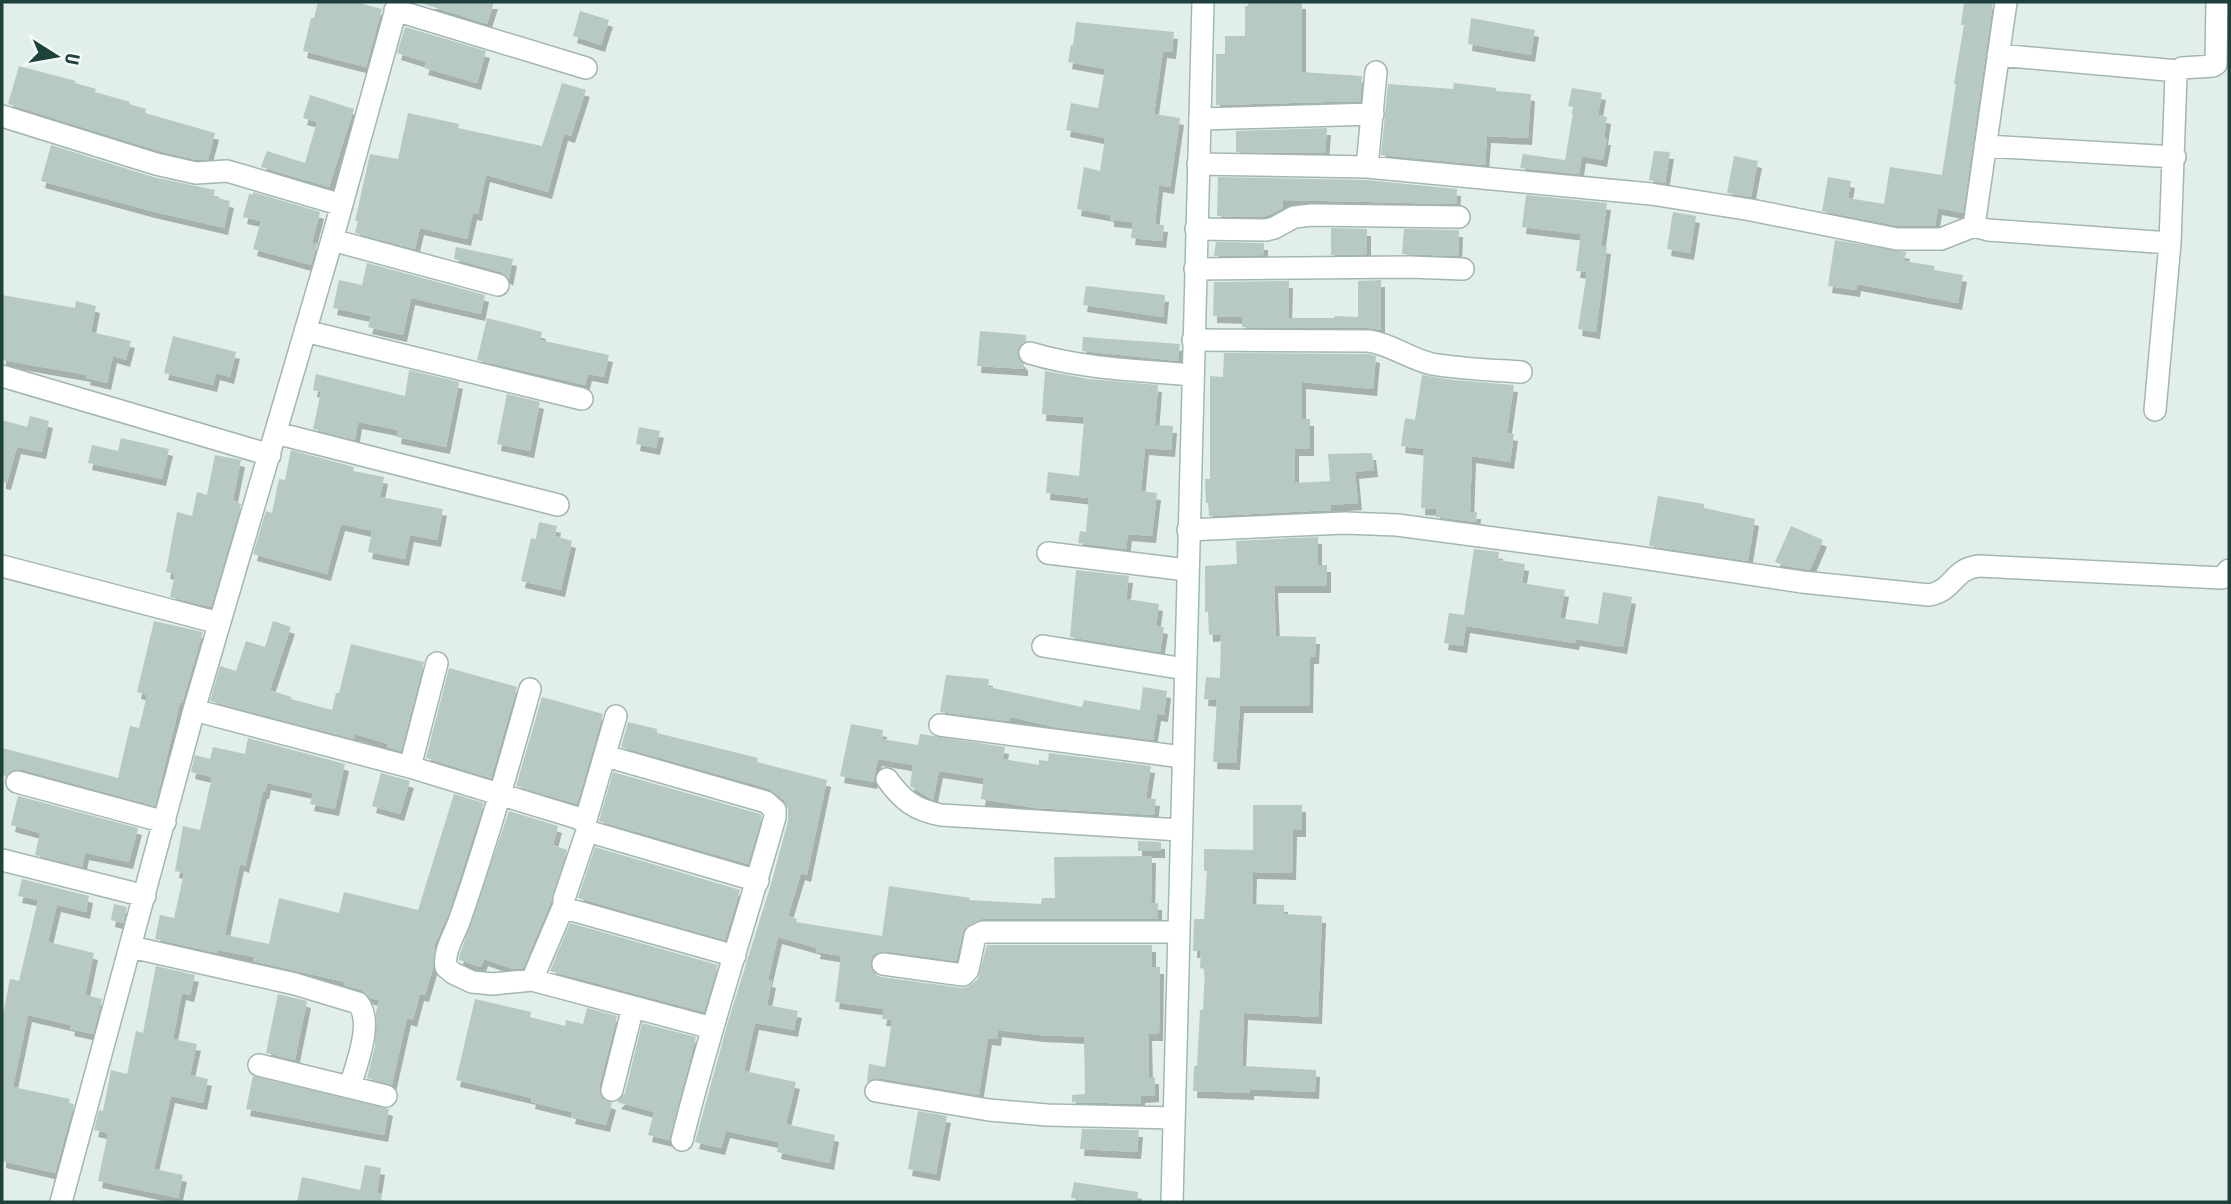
<svg xmlns="http://www.w3.org/2000/svg" width="2231" height="1204" font-family="'Roboto Condensed',sans-serif">
<defs>
<filter id="shadow"><feDropShadow dx="4" dy="7" stdDeviation="0" flood-color="#0004"/></filter>
</defs>
<rect width="100%" height="100%" fill="#e1eee9"/>
<path fill="#b6c9c2" filter="url(#shadow)" d="M318 2H355L382 9 366 67 303 51 311 18H314Z
M418 2H494L487 24Z
M1248 2H1302V72L1362 76 1360 101 1216 105V54H1225V36H1245V6H1248Z
M1964 2H1993L1963 213 1938 208 1935 226H1898L1822 211 1828 177 1851 181 1848 198 1884 204 1890 167 1942 175 1956 84H1954L1964 25H1961Z
M580 11 609 20 601 45 573 36Z
M1471 18 1535 30 1531 55 1468 44Z
M1076 22 1174 32 1172 52 1163 51 1154 114 1180 118 1170 187 1159 185 1155 224 1164 225 1162 241 1131 238 1133 222 1110 220V215L1077 209 1084 167 1100 171 1105 138 1066 130 1071 103 1098 108 1105 69 1068 62 1071 45H1073Z
M405 27 486 51 477 83 424 68 426 62 397 53Z
M19 66 76 81 75 83 96 89 95 92 130 102 129 104 146 109 145 113 215 133 208 159 197 160 159 151 8 104Z
M562 83 586 90 571 136 564 134 548 192 486 175 478 214 473 213 467 239 420 228 415 249 355 233 358 221H355L370 154 398 159 408 113 459 124 458 128 542 146Z
M1454 83 1496 88V91L1531 94 1528 138 1487 136 1485 165 1381 155 1388 84 1453 89Z
M1572 88 1602 93 1598 115 1607 117 1604 138H1607L1603 160 1582 156 1579 174 1520 168 1523 154 1565 160 1574 107 1568 106Z
M310 95 354 109 329 187 261 167 267 151 305 163 317 122 303 118Z
M1327 128 1325 153 1236 152V131Z
M51 145 153 177 215 190 213 197 230 201 224 228 151 211 41 181Z
M1654 151 1670 152 1665 183 1649 180Z
M1734 156 1758 161 1751 197 1727 193Z
M1218 177 1366 180 1457 189 1456 204 1283 200V208L1264 217 1217 216Z
M253 192 320 212 312 243 317 244 311 265 253 249 261 221 243 217 249 194 253 195Z
M1526 195 1607 203 1601 246 1607 247 1596 332 1578 329 1587 272 1576 271 1581 234 1522 227Z
M1673 212 1696 216 1690 253 1667 249Z
M1331 228 1367 229V254L1331 255Z
M1404 229 1459 230 1458 256 1402 254Z
M1835 240 1906 252 1904 261 1935 266 1934 270 1963 275 1958 303 1857 284 1856 290 1828 286Z
M1216 242 1264 243V255L1214 256Z
M456 247 513 259 509 279 501 272 454 259Z
M367 263 485 295 481 314 411 298 403 335 368 327 371 316 333 308 339 280 362 285Z
M1381 280V330L1369 328 1242 327V317L1213 316 1214 282 1289 281 1288 318H1334L1335 316 1358 317V281Z
M1086 286 1165 295 1163 317 1083 305Z
M2 295 75 308 76 301 96 306 91 332 131 341 126 360 113 356 107 383 86 378 87 375 2 360Z
M487 318 542 332 540 340 609 355 604 377 588 374 585 385 477 360Z
M980 331 1026 335V341L1017 350 1018 357 1024 364V369L977 366Z
M173 336 236 352 230 377 216 373 213 385 164 373Z
M1083 337 1180 344 1178 361 1082 351Z
M1224 353 1368 354 1376 356 1373 389 1302 382V419H1310V449H1295V483L1330 481 1328 454 1372 453 1374 470 1355 472 1358 503 1330 505 1331 510 1209 516 1208 503H1206L1205 479H1210V376L1223 377Z
M409 370 459 382 446 447 397 437 398 430 358 422 355 440 313 429 321 392 313 390 316 374 405 396Z
M1045 371 1089 379 1158 385 1155 425 1173 426 1171 450 1145 448 1141 491 1157 493 1152 536 1128 534 1126 549 1078 543 1080 531 1086 532 1089 498 1046 493 1048 472 1079 476 1084 421 1083 417 1042 414Z
M1422 375 1453 380 1514 385 1507 433 1514 434 1510 462 1472 456 1470 512H1477L1476 522 1436 517V509L1421 508 1424 449 1401 446 1405 418 1415 420Z
M507 394 540 402 530 451 497 444Z
M30 416 49 421 42 452 17 447 7 483 2 482V420L27 427Z
M639 427 660 431 656 448 636 444Z
M121 438 169 449 162 479 88 463 92 445 118 451Z
M291 450 354 467 353 471 384 477 380 497 443 509 437 540 410 535 405 559 368 552 372 531 341 524 327 574 253 554 266 511 272 513 279 479 285 480Z
M215 455 241 460 233 500 241 504 211 607 170 597 175 574 166 572 177 512 192 516 197 492 207 495Z
M1658 496 1704 504V508L1755 519 1748 561 1649 546Z
M539 522 557 526 555 536 572 541 561 590 521 581 531 538 536 539Z
M1791 526 1823 540 1810 570 1786 566 1775 562Z
M1318 537V565H1327V586H1274L1276 636 1316 637 1315 657H1310L1309 706H1240L1236 763 1213 762 1217 700 1204 699 1206 677 1220 678 1221 634 1209 635 1208 612H1205V566L1237 564 1236 541Z
M1474 549 1499 552 1498 560 1525 564 1522 583 1565 590 1560 618 1598 624 1603 592 1632 597 1623 647 1576 639 1575 643 1466 626 1463 646 1444 643 1449 613 1464 615Z
M1076 570 1129 576 1126 599 1159 604 1156 626 1164 627 1160 652 1070 637Z
M154 621 203 632 182 703H180L155 806 20 769 13 770 6 776 2 775V748L118 778 130 726 139 728 147 695 137 692Z
M273 621 291 627 270 690 291 697V699L332 710 336 693H339L351 644 424 662 401 751 387 747 388 744 355 734 354 739 210 701 220 666 236 671 246 641 265 647Z
M449 668 517 687 491 778 426 758Z
M946 675 989 679 988 687 1082 707 1084 700 1140 710 1143 687 1167 691 1164 715 1157 714 1153 740 1054 727 1010 717 1009 721 940 712Z
M542 697 603 714 577 804 516 786Z
M628 722 657 729V733L758 758 757 762 827 780 807 875 801 873 788 916 797 919 796 922 882 936 889 886 970 898 969 900 1041 904 1042 898H1055L1054 857 1152 856 1151 903H1158V919H982L964 929 956 961 884 951 873 955 870 963 874 974 881 977 962 988 968 987 978 979 987 945H1152V967H1160L1159 1034H1148L1149 1077H1155V1095L1141 1096V1104L1072 1102V1095L1085 1094 1084 1037 1040 1035 998 1030 997 1039 988 1038 979 1095 878 1078 867 1082 869 1064 885 1067 892 1020 882 1019 884 1009 835 1002 841 956 816 952 817 948 778 937 768 980 772 981 767 1005 798 1011 794 1030 755 1023 744 1071 796 1082 786 1124 835 1135 830 1163 777 1152 779 1142 726 1131 721 1148 695 1142 728 1022 771 884 788 821V809L784 800 770 789 621 747Z
M851 724 883 730 882 739 918 745 920 734 1005 747 1003 759 1039 765V760L1048 761 1049 753 1151 766 1146 798 1156 799 1154 815 1036 808 981 799 984 778 939 771 933 800 910 786 913 765 878 759 873 782 840 776Z
M248 738 345 764 335 809 310 804 313 793 267 783 265 792H263L245 866 240 864 225 935 269 944 279 898 339 913 344 892 418 910 454 794 484 803 449 912 435 944 433 968 425 995 420 994 413 1020 407 1018 392 1085 367 1078 375 1046 376 1012 379 1000 370 998 362 990 344 985 345 982 253 961 254 957 218 950V953L155 939 160 915 174 918 184 873 175 871 183 826 200 830 212 777 191 772 195 755 210 759 213 747 245 754Z
M613 772 760 814 762 816 748 864 599 821Z
M381 773 410 781 400 814 372 806Z
M18 796 138 828 129 862 85 853 82 867 35 855 40 833 11 825Z
M1253 805H1302V830H1293L1292 873 1253 872 1252 904 1284 905V914L1322 916 1318 1017 1244 1013 1242 1066 1316 1070 1315 1092 1250 1089V1093L1193 1091 1194 1066H1197L1200 1010H1203L1205 969 1200 968 1201 951H1193L1194 919H1204L1207 871H1204V849L1253 850Z
M509 811 558 826 553 845 567 850 551 902 523 968 513 969 484 959 481 967 459 960V957Z
M1138 841 1161 842V851H1138Z
M595 847 740 890 725 940 578 898Z
M22 879 89 896 86 912 57 905 48 942 94 953 85 995 102 999 93 1034 70 1029 71 1025 28 1015 13 1087 70 1099 69 1103 74 1104 55 1173 2 1161V1019L10 979 19 981 38 900 18 896Z
M114 904 127 907 123 923 111 920Z
M570 923 718 965 704 1012 550 971Z
M156 966 195 975 190 995 182 993 173 1039 197 1044 190 1075 208 1079 203 1103 171 1096 154 1169 183 1175 178 1198 98 1181 108 1133 94 1130 99 1110 103 1111 111 1070 127 1074 136 1031 143 1033Z
M278 994 307 1001 295 1060 266 1053Z
M475 999 531 1012 530 1017 565 1026 566 1020 583 1024 587 1008 617 1016 599 1087 602 1099 612 1103 606 1125 571 1117 572 1112 531 1102 532 1098 456 1080Z
M642 1023 696 1037 669 1140 648 1135 654 1112 617 1102 625 1093Z
M253 1076 389 1109 384 1135 246 1109Z
M918 1111 947 1116 936 1174 908 1169Z
M1082 1129 1139 1130 1137 1152 1080 1149Z
M365 1165 381 1168 377 1193 382 1194 381 1202H297L302 1177 360 1190Z
M1074 1182 1138 1192 1137 1202H1095L1071 1198Z"/>
<g fill="none" stroke-linecap="round" stroke-linejoin="round">
<g stroke="#a3b7b1" stroke-width="24">
<path id="street" d="M2006 2 1974 226 1988 230 2170 243
M395 10 586 68
M1998 55 2178 71
M2 116 156 164 196 173 227 171 342 205
M1200 119 1373 114
M1985 146 2175 157
M1198 164 1367 167 1651 194 1751 210 1897 239H1941L1974 226
M1367 167 1376 72
M1196 229 1266 230 1274 228 1294 217 1312 215 1459 217
M332 240 498 285
M1195 269 1409 267 1463 269
M305 331 582 399
M1193 340 1369 341C1391 344 1409 359 1432 364 1461 369 1492 370 1521 372
M1030 353C1083 369 1138 370 1192 375
M2 376 270 455
M2155 410 2170 243 2176 75 2182 68 2213 66 2216 64 2217 2
M276 433 558 505
M1188 530 1345 523 1397 525 1629 556 1802 582 1929 595C1955 590 1952 569 1979 566L2222 578 2229 570
M1048 553 1187 570
M2 566 219 623
M1043 646 1185 669
M530 689C509 765 487 841 461 916 456 933 443 950 446 967L453 973 472 982 493 984 532 980 712 1028
M194 710 410 767 581 819 587 827V831L564 899V905L568 909 735 956
M940 725 1182 757
M606 756 766 802 775 810V817C745 925 709 1031 682 1140
M410 767 437 663
M887 779C902 800 915 810 941 815L1180 830
M17 782 165 822
M585 823 616 716
M587 831 758 881
M2 860 145 896
M131 947 295 984 358 1003C374 1022 356 1065 350 1087
M883 964 963 975 968 970 975 936 983 932H1177
M532 980 564 905
M259 1065 386 1096
M612 1090 633 1007
M876 1091 989 1110 1047 1115 1173 1118
M61 1202 194 710 332 240 398 2"/>
</g>
<g stroke="#9ebbb3" stroke-width="24">
<path id="secondary" d="M1172 1202 1203 2"/>
</g>
<use href="#street" stroke="#fff" stroke-width="21"/>
<use href="#secondary" stroke="#fff" stroke-width="21"/>
</g>
<rect width="2231" height="1204" fill="none" stroke="#1f413b" stroke-width="7"/>
<g transform="translate(56 56) rotate(101)" stroke="#f2faf7" stroke-width="5" paint-order="stroke">
<path d="M0-5L12 26L0 18L-12 26Z" fill="#1f413b"/>
<text y="-10" font-size="19" font-weight="bold" text-anchor="middle" fill="#1f413b">U</text>
</g>
</svg>
